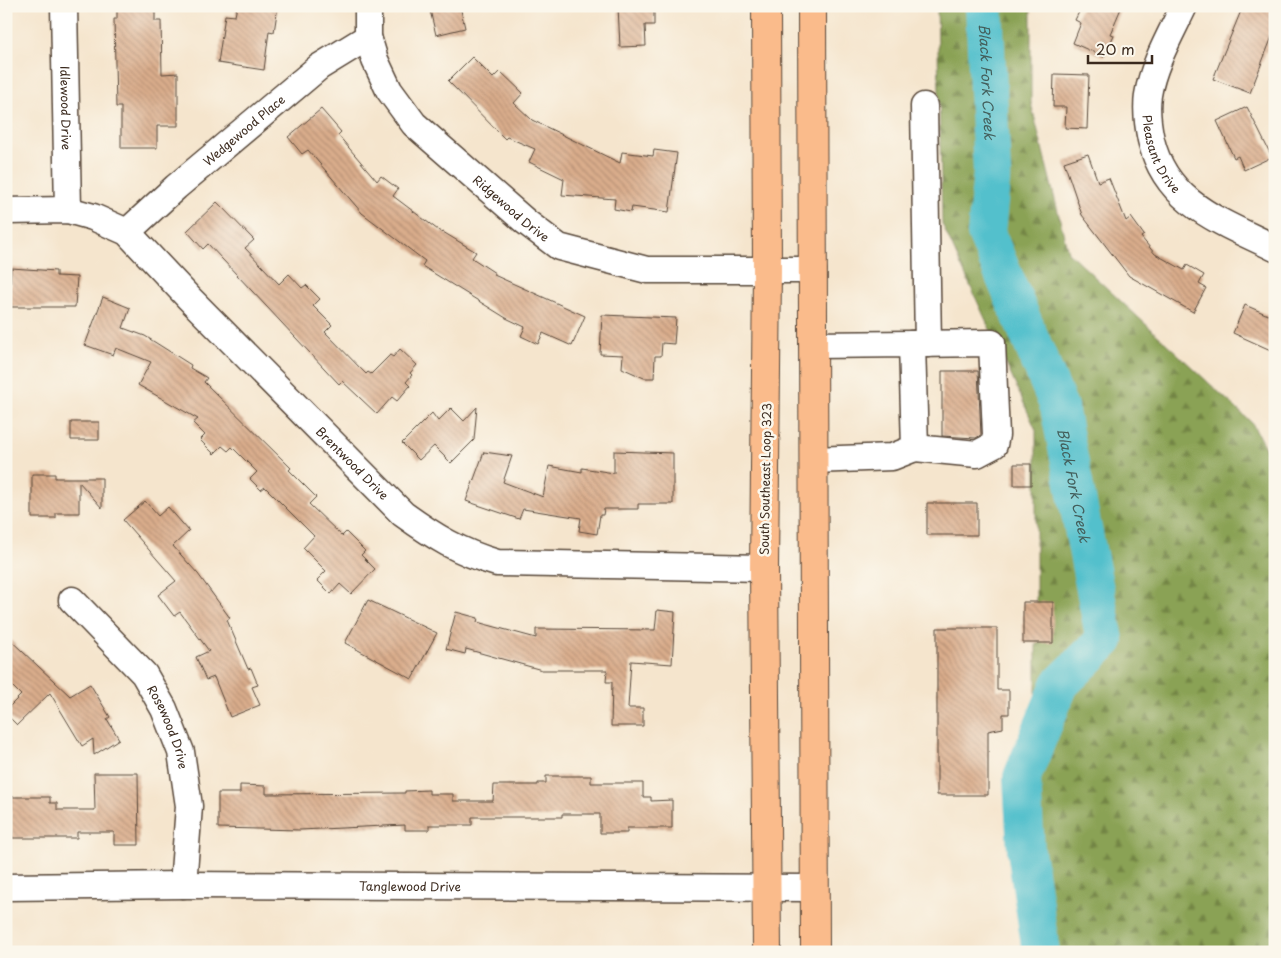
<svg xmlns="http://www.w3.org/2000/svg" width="1281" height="958" font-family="'Playpen Sans',sans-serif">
<defs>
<pattern id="forest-firs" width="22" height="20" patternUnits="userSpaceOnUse" patternTransform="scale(1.25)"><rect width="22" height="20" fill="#8aa254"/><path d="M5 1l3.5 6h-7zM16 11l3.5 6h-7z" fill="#728445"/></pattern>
<pattern id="building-back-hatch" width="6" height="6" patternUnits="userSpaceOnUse" patternTransform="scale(1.25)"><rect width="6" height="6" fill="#daad8c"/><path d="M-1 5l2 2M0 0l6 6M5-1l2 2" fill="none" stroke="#b28d72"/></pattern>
</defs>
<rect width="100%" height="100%" fill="#fbf7ec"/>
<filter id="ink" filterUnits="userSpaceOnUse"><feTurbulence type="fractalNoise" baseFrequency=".02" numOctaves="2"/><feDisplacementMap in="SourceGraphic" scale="10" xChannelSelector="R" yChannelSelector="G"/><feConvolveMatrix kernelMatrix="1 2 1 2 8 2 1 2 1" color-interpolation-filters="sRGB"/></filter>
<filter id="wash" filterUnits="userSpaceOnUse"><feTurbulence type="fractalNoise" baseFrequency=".0096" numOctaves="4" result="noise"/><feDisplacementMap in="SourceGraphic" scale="20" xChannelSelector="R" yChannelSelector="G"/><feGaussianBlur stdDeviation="1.12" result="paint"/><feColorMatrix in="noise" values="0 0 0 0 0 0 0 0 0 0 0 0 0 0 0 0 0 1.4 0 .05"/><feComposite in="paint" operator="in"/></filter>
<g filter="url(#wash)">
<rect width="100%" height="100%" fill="#f5e5cd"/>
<path fill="url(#forest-firs)" stroke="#626639" d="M937 6H1031V103L1068 252 1252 423 1275 467V952H1036V430L942 224Z"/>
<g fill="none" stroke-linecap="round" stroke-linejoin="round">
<path stroke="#53c0cc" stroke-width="38" id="s1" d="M984 6 992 172 986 233 1059 407 1105 640 1060 684 1022 777 1026 851 1041 952"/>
</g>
<g id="blocks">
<path fill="url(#building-back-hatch)" d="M117 6H155V21H161L162 74 178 73V126H157V148H121V107H116L114 19H117Z
M237 6H278L274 32 269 31 264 70 218 63 225 15 235 16Z
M429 6H460L465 28 436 35Z
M618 6H654V25H645L646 46 620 47Z
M1082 6H1122L1110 34 1114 35 1104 57 1073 43 1081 23 1075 20Z
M1243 6H1275V29L1250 93 1213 79Z
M472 57 493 78 500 71 523 93 514 103 532 120 620 163 622 152 653 156 654 150 677 153 669 212 632 207 631 212 614 209 615 199 562 195 564 179 529 162 535 149 507 137 505 139 448 81Z
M1054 74 1089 75 1087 129 1065 128 1066 107H1053Z
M1247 107 1272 157 1244 170 1238 156 1234 158 1217 121Z
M321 109 341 132 338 135 377 181 381 176 398 189 393 196 442 233 443 232 476 252 472 258 495 273 494 275 585 316 572 346 543 333 538 344 521 336 525 327 506 318 422 266 425 261 362 213 308 150 302 154 288 137Z
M1088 154 1098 182 1109 178 1126 221 1131 217 1144 235 1141 237 1155 254 1184 270 1187 265 1204 275 1199 284 1206 288 1193 312 1129 276 1082 215 1064 162Z
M217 202 254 240 245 248 279 284 289 274 302 288 306 285 320 299 313 306 332 325 325 332 366 374 368 372 371 374 390 355 393 357 400 349 417 365 410 373 412 375 406 382 410 386 397 401 392 397 377 414 342 381 339 384 208 244 203 249 187 231Z
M11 268 56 271V276L77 277 75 307H9Z
M103 297 130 308 123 328 145 336 191 365 190 368 207 378 204 382 291 468 289 470 316 497 309 504 342 536 346 532 365 551 361 555 375 569 351 594 340 584 331 594 317 580 326 571 303 548 314 536 265 487 261 490 250 479 257 472 232 447 228 451 222 446 214 454 200 440 205 435 193 423 198 419 138 385 151 362 116 348 113 355 85 345Z
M1245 305 1275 318V352L1233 333Z
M602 315 676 318 674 344 662 343 661 356H655L654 378H644L622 368 623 355 600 354Z
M942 371H978L981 435 976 438 942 436Z
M477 407 474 440 451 463 434 446 419 460 402 443 432 413 438 421 451 408 464 421Z
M71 422H99V440H71Z
M614 451 673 453V504H638V509H604L603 515H600L597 534 579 531 581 518 523 509 519 519 466 501 484 452 512 456 503 482 543 497 549 466 582 472V468L614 473Z
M1014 464H1031V485H1014Z
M32 474H55V478H102V508L79 482V513H56V518H32Z
M145 501 158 516 168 507 189 531 173 546 198 574 230 618 227 620 248 669 251 668 258 685 252 687 260 705 230 717 214 677 206 680 196 657 209 651 180 612 174 616 158 595 176 581 123 520Z
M927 503H977V535H927Z
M368 600 437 633 412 679 345 643Z
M1023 602H1053V643H1023Z
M657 610 675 612 672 664 631 661 628 708H643V726H611L612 682H606L607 670H542L466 649 465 654 446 649 456 612 478 618 477 622 536 638V629L655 630Z
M937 628H997V690H1009V714H1003V728L988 731V795H937Z
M6 636 70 696 90 684 110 717 107 719 119 739 94 755 93 739 82 746 50 693 17 725 6 714V710L21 695 6 680Z
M94 773H138L139 845H114V832H77V838H12L11 797H50V803H57V810H95Z
M546 776H591V783H643V797H651V801L672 800V828H627V833H600V814H562V817H472V825H429V830H405V825L300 830 218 828V793H240V785L266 786V794L405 793V791L429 790V794H453V801H493L494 785H538V783H546Z"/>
</g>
</g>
<g filter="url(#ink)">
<use href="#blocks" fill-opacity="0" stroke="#574638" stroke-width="1"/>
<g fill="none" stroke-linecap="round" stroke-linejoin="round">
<g stroke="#574638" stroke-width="29">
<g id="minor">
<path id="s2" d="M64 6 68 210"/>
<path id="s3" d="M368 6V37L375 60 389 90 414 124 526 222 559 247 647 270H813"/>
<path id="s4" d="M1184 6C1171 34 1153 64 1148 95 1146 109 1148 126 1151 140 1166 204 1222 222 1275 248"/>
<path d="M924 106 928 344"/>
<path id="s5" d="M6 211 68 210 93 217 127 232 189 298 403 514C435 537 459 552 497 563L764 568"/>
<path id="s6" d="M127 232 176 187 319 67 368 37"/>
<path d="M912 344 992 343 996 435 994 445 977 454 915 448"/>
<path d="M813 345 912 344 915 448 892 457 814 460"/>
<path id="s7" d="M72 600 144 674 164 709 181 752 189 806 183 885"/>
<path id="s8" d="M6 887 183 885 814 888"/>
</g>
</g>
<g stroke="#574638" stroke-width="30">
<path id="highway" d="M766 6 767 271 764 568 767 952
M812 6 815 952"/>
</g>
<use href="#minor" stroke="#fff" stroke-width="26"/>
<use href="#highway" stroke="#fabb8b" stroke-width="28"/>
</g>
</g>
<g text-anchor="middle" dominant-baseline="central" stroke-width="5" stroke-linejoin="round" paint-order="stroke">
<g font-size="12" fill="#3b2a1e" stroke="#fbf7ec">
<text stroke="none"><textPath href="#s2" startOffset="102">Idlewood Drive</textPath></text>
<text stroke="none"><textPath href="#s6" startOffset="155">Wedgewood Place</textPath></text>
<text stroke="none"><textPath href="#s4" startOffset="158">Pleasant Drive</textPath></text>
<text stroke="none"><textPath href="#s3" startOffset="259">Ridgewood Drive</textPath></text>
<text stroke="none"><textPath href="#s5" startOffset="448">Brentwood Drive</textPath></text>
<text transform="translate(765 479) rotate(-89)">South Southeast Loop 323</text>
<text stroke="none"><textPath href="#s7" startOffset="162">Rosewood Drive</textPath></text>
<text stroke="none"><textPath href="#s8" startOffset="404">Tanglewood Drive</textPath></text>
</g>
<g font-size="14" font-style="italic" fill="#435e5b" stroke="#fbf7ec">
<text stroke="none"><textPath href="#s1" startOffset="76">Black Fork Creek</textPath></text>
<text stroke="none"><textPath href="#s1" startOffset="496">Black Fork Creek</textPath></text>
</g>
</g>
<rect width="1281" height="958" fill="none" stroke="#fbf7ec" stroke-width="25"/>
<path d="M1088 55v8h64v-8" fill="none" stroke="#3b2a1e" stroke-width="2.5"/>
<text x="1096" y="55" font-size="15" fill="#3b2a1e" stroke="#fbf7ec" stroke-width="4" paint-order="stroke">20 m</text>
</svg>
